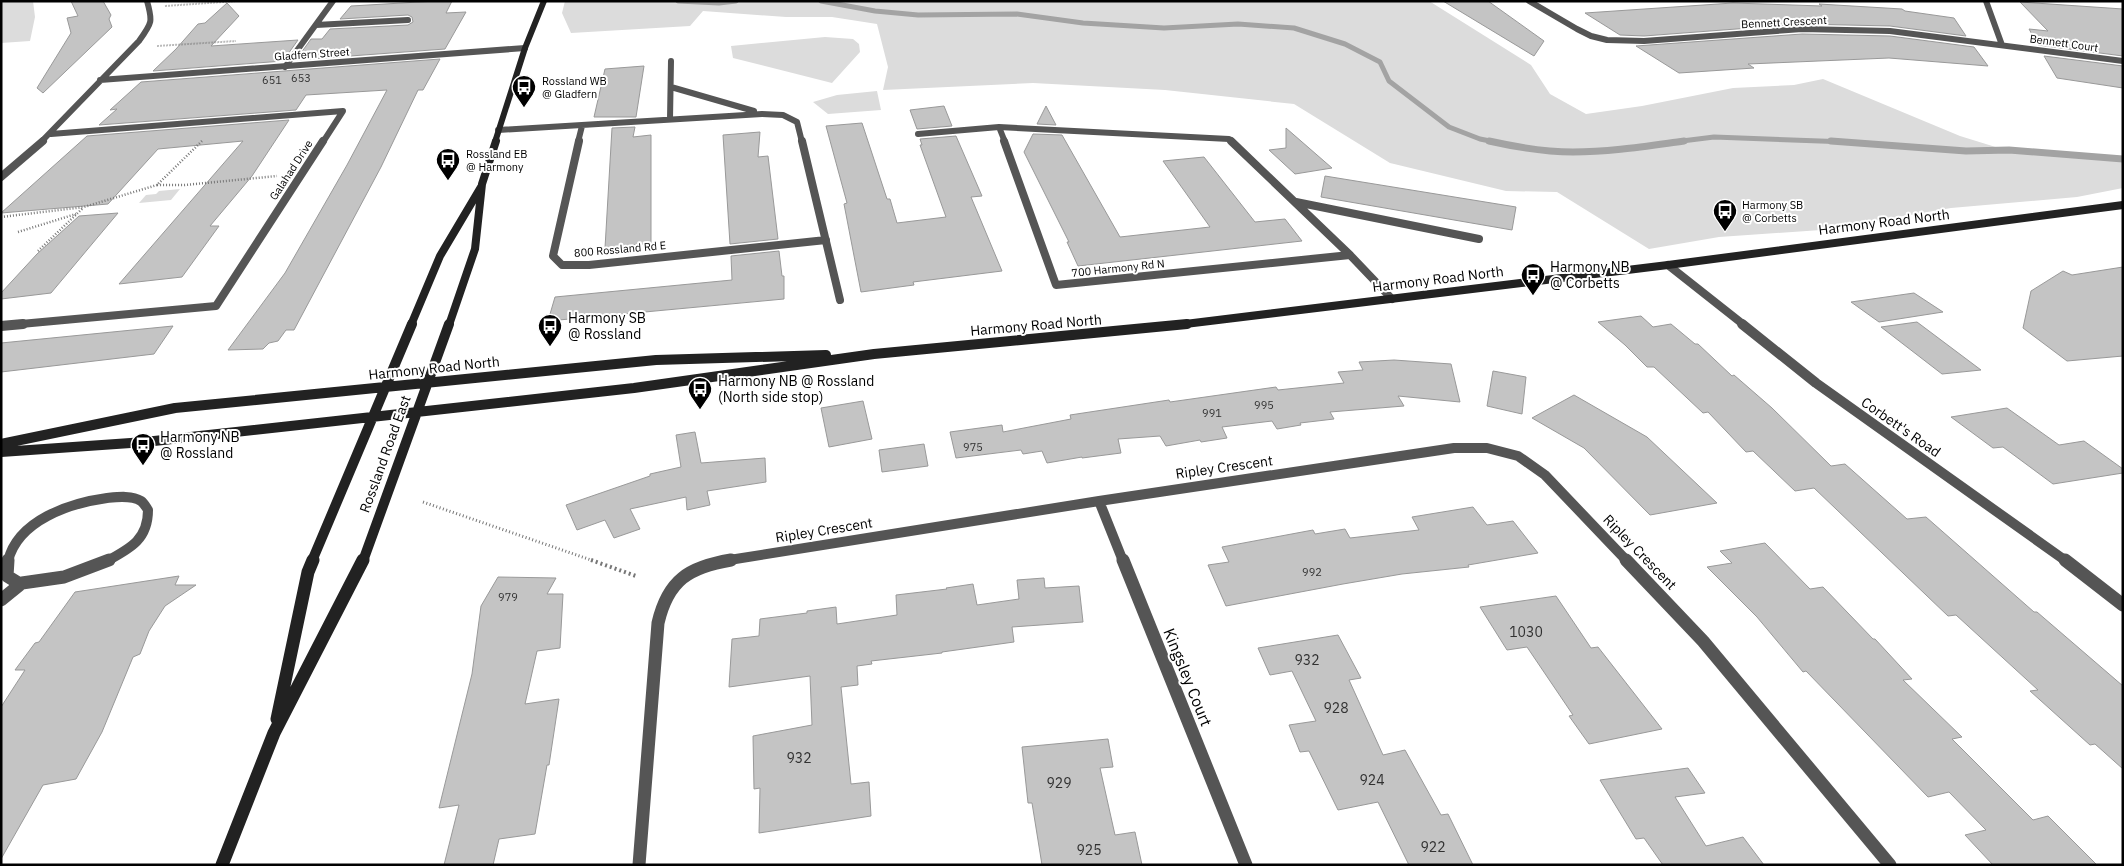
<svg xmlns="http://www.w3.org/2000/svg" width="2124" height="866" font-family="'IBM Plex Sans',sans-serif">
<rect width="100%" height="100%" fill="#fff"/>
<path fill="#dcdcdc" d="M1 1H33L35 17 30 41 1 43Z
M565 1H1429L1531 65 1550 94 1586 114 1642 106 1733 88 1794 85 1823 79 1960 136 2002 149 2123 159V188L2077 197 1951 208 1821 230 1719 237 1649 249 1557 192 1506 191 1390 163 1294 104 1165 90 1033 83 883 90 888 67 877 24 832 17H786L703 11 690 26 571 33 562 13Z
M825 37 853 39 859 44 860 52 832 83 733 58 731 46Z
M877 91 881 110 828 114 813 102 837 95Z
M180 189 171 200 139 203 146 195 156 194 159 191Z"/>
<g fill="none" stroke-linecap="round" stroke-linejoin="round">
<path stroke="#a3a3a3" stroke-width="5" d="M678 1 719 3 736 1
M821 1 875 11 918 15 1017 14 1083 23 1164 28 1238 24 1294 28 1345 44 1380 62 1389 81 1449 127 1480 139 1495 142
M1674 142 1714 137 1848 142"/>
<path stroke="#a3a3a3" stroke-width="7" d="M1489 141C1516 147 1545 152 1573 152 1610 152 1647 146 1684 141
M1831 141 1966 151 2009 150 2123 159"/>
</g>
<path fill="#c4c4c4" stroke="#999" d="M71 1H103L111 15 109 19 112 27 43 93 37 88 71 33 67 18 78 16Z
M436 1H452L446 13 466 12 445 49 296 60 311 39H322L330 29 408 25 413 22 412 17 408 15 340 19 351 6Z
M1443 1H1488L1544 41 1534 56Z
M2020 2 2123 9V56L2038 45 2029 29 2048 31Z
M227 3 239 16 211 46 298 40 283 61 153 71 176 49 198 24 205 23Z
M1733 3 1822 6 1819 4 1902 9 1905 11 1954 18 1966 36 1890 26 1802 24 1644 36 1620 35 1585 13Z
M1802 34 1890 36 1974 47 1988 66 1889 58 1748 64 1754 68 1679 73 1636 46Z
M2044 56 2123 66V88L2057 78Z
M440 59 423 90H418L381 167 294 330H286L278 341 269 343 263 349 228 350 285 273 347 165 387 90 306 95 296 110 99 125 117 109 110 110 141 82Z
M644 66 636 117H594L605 69Z
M944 106 952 126 917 129 910 110Z
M1046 106 1056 125 1037 124Z
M289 120 252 176 210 226H219L182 277 119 284 243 141 158 149 108 204 1 213 87 136Z
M862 123 887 199H890L897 223 946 217 920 145H922L920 139 956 136 982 196 971 197 1002 271 913 282 914 285 861 292 844 204 847 203 826 126Z
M635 127 633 137 651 135V243L605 248 612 128Z
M1286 128 1332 168 1295 174 1269 150 1286 148Z
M760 132 758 157 768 156 778 239 730 244 723 135Z
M1033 134 1062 135 1120 237 1210 227 1163 161 1204 157 1255 222 1285 219 1302 241 1078 266 1067 242H1069L1024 152Z
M1325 176 1516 207 1512 230 1321 197Z
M118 213 51 293 1 299V293L37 254 79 216Z
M779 251 782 276H784V299L548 321 555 297 732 280 731 256Z
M2123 267V356L2067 361 2023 328 2031 291 2063 271 2072 275Z
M1914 293 1943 312 1879 322 1851 302Z
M1641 316 1653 327 1671 324 1695 344H1698L1732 376 1734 375 1772 408 1831 466 1845 464 1907 519 1926 517 2034 612H2037L2123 686V769L2095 744 2090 745 2030 691 2038 690 1956 615 1948 616 1814 488 1795 491 1753 451 1746 452 1708 412 1703 413 1654 367H1647L1625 345 1598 322Z
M1917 322 1981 370 1942 374 1881 327Z
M173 326 154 354 1 372V343Z
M1394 360 1451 364 1460 402 1398 396 1404 406 1330 412 1334 419 1300 423 1301 425 1277 429 1272 421 1222 427 1227 438 1201 442 1200 440 1166 446 1160 436 1118 439 1121 453 1082 458V457L1047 463 1042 451 1023 454 1021 450 956 458 950 432 1002 425 1003 432 1071 419 1070 415 1169 400 1170 402 1276 387 1278 390 1344 383 1338 372 1363 370 1359 362Z
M1493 371 1526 377 1522 414 1487 406Z
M1574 395 1647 437 1717 503 1650 515 1584 448 1532 418Z
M863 401 872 439 829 447 821 408Z
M2007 408 2059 445 2084 441 2123 469V473L2053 484 2003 447 1993 448 1951 417Z
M695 432 701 463 765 458 766 482 707 491 710 505 687 510 686 497 630 509 640 529 614 538 605 520 577 530 566 505 650 476V474L681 467 676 435Z
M924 444 928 466 882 472 879 450Z
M1473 507 1487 525 1513 521 1538 553 1468 565 1469 567 1402 574 1343 584 1226 606 1208 565 1229 562 1222 547 1313 530 1315 534 1345 529 1350 538 1419 530 1412 517Z
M1765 543 1810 589 1823 587 1873 639H1875L1912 679 1903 680 1962 737 1952 739 2033 820 2048 816 2097 865H1993L1965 835 1986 830 1949 792 1928 797 1806 671 1803 672 1757 617 1707 567 1732 563 1720 551Z
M179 576 175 585H196L165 606 149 631 140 654 133 657 102 732 76 779 43 785 1 859V707L25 670H15L35 643 39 642 75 592Z
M498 577 556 578 547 594H563L560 648 537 651 525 704 559 699 549 765H547L535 834 499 839 493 865H444L459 805 439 808 472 674 481 606Z
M1044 578 1045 588 1079 586 1083 622 1012 627 1014 642 942 652V653L871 661 872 664 857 666 858 685 841 687 851 784 869 782 871 816 759 833 760 788 754 789 753 736 812 725 810 676 729 687 732 639 759 636 760 619 807 613V611L836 607 837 624 897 615 896 595 947 589 946 588 973 584 977 605 1019 599 1017 580Z
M1556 596 1591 648 1598 647 1662 729 1589 744 1569 716 1573 715 1527 647 1507 650 1480 607Z
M1338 635 1361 678 1349 680 1383 755 1405 750 1441 815 1448 814 1473 865H1409L1378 802 1338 810 1309 751 1300 752 1289 725 1316 721 1292 671 1270 675 1258 648Z
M1108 739 1113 767 1100 768 1115 835 1135 832 1142 865H1042L1032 803H1028L1022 747Z
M1688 768 1705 793 1675 797 1706 846 1743 837 1764 865H1663L1644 838 1636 839 1600 780Z"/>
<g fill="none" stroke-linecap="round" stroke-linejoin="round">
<path stroke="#777" stroke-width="2" stroke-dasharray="0.5 1" stroke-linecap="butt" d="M165 6 237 1
M157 46 236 41"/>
<path stroke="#777" stroke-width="2.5" stroke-dasharray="1 2" stroke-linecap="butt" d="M202 141 157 185H185L277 176
M1 217 84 207 157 185
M18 232 76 214
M38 251 83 208"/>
<path stroke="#777" stroke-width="3" stroke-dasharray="1 2.5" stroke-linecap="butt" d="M423 502 594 561"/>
<path stroke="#777" stroke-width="4" stroke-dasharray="2 3" stroke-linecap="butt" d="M591 560 636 576"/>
<path stroke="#555" stroke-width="6" d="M316 25 408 20
M285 67 333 1
M671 87 754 111
M670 119 671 61
M999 127 1005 142
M498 130 762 114 783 115 797 122 802 142
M918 134 999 127 1229 139 1232 142
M578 142 582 126"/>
<path stroke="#555" stroke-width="8" d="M579 141 553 256 562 265H589L826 240
M802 141 840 300
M1004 141 1056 285 1350 255
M1231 141 1350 255 1392 299
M1296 202 1479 239"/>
<path stroke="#555" stroke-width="6" d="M1529 1 1577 29 1591 36 1607 40 1644 41 1802 29 1890 31 2123 61
M1986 1 2002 45
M100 80 525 48
M51 134 343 111 323 142
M41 142 139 41C152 23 153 22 147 1"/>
<path stroke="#555" stroke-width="8" d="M1 177 43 141
M1668 265 1744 325
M10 325 216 306 323 141"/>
<path stroke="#555" stroke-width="10" d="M1742 324 1816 383 2066 561
M1 326 23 324
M1099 501 1123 561
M8 561C18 520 70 503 107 498 117 497 132 495 141 501 144 503 146 507 148 510 148 539 131 548 107 561
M723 561 1099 501 1454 448H1487L1518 456 1545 475 1627 561"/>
<path stroke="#555" stroke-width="13" d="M8 560 7 576 20 584
M1123 560 1246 865
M1626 560 1703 641 1890 865
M2065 560 2123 605
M1 600 22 583 64 577 109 560
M639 865 658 623C668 580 689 567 731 560"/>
<path stroke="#222" stroke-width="6" d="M495 142 525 48 544 1"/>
<path stroke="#222" stroke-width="8" d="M411 325 440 256 481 187
M449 325 475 249 482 184 496 141
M1177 325 1668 265 2123 205"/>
<path stroke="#222" stroke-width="10" d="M1 444 175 408 656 360 826 355
M1 452 145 442 634 388 874 354 1187 324
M312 561 412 324
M363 561 449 324"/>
<path stroke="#222" stroke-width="13" d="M277 719 308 572 313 560
M222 865 274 733 363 560"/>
</g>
<defs>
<g id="bus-pin" transform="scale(1.25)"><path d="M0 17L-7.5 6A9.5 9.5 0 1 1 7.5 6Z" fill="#000" stroke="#fff"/><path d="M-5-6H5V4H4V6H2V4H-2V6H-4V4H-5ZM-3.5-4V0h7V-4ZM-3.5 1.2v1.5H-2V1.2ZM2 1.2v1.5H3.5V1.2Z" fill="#fff"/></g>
</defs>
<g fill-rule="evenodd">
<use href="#bus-pin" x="524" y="87"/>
<use href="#bus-pin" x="448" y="160"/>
<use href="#bus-pin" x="1725" y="211"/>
<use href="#bus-pin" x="1533" y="275"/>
<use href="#bus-pin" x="550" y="326"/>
<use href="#bus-pin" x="700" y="389"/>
<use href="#bus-pin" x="143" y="445"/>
</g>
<g text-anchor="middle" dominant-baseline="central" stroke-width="4" stroke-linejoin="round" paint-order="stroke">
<g font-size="11" fill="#000" stroke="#fff">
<text transform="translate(1784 22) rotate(-3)">Bennett Crescent</text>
<text transform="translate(2064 43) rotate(8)">Bennett Court</text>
<text transform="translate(312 54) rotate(-4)">Gladfern Street</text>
<text transform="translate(291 170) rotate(-57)">Galahad Drive</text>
<text transform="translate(620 249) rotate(-5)">800 Rossland Rd E</text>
<text transform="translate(1118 268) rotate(-6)">700 Harmony Rd N</text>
</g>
<g font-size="11" fill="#313131">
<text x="301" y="78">653</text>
<text x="272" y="80">651</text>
<text x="1264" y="405">995</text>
<text x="1212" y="413">991</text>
<text x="973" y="447">975</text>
<text x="1312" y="572">992</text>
<text x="508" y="597">979</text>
</g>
<g font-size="11" fill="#000" stroke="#fff" text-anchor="start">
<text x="542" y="81">Rossland WB<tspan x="542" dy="13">@ Gladfern</tspan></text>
<text x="466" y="154">Rossland EB<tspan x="466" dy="13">@ Harmony</tspan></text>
<text x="1742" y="205">Harmony SB<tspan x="1742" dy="13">@ Corbetts</tspan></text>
</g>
<g font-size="14" fill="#000" stroke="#fff">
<text transform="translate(1884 222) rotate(-7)">Harmony Road North</text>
<text transform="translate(1438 279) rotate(-7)">Harmony Road North</text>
<text transform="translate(1036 325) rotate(-5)">Harmony Road North</text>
<text transform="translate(434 368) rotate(-6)">Harmony Road North</text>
<text transform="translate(1901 427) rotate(35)">Corbett's Road</text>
<text transform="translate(385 454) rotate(-70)">Rossland Road East</text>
<text transform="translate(1224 467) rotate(-8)">Ripley Crescent</text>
<text transform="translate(824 530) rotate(-9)">Ripley Crescent</text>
<text transform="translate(1640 552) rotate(46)">Ripley Crescent</text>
</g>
<g font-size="14" fill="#000" stroke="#fff" text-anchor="start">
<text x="1550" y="267">Harmony NB<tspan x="1550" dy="16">@ Corbetts</tspan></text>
<text x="568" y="318">Harmony SB<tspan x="568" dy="16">@ Rossland</tspan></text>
<text x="718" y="381">Harmony NB @ Rossland<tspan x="718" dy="16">(North side stop)</tspan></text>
<text x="160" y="437">Harmony NB<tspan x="160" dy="16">@ Rossland</tspan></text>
</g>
<g font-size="14" fill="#313131">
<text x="1526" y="632">1030</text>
<text x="1307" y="660">932</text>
<text x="1336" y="708">928</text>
<text x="799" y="758">932</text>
<text x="1372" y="780">924</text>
<text x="1059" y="783">929</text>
<text x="1433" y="847">922</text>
<text x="1089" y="850">925</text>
</g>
<g font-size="16" fill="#000" stroke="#fff">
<text transform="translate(1188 677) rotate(68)">Kingsley Court</text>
</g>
</g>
<rect width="2124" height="866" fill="none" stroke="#000000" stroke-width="5"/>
</svg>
